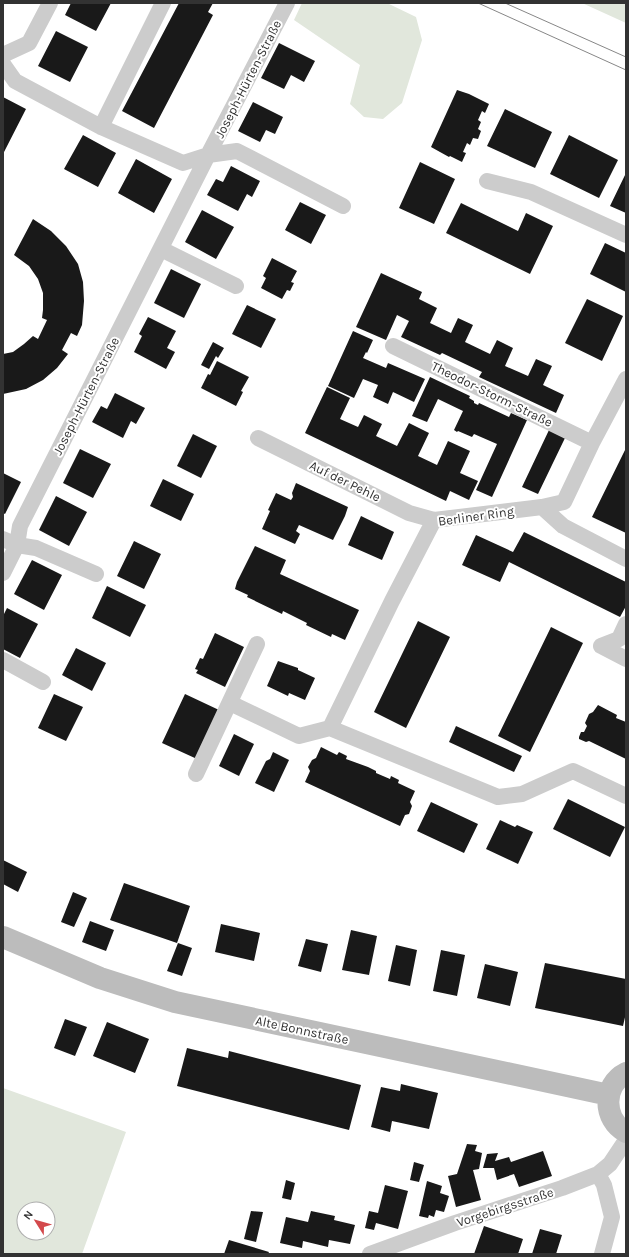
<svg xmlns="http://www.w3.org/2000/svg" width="629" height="1257" font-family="Karla,sans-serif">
<rect width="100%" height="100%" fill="#fff"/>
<path fill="#e1e7dc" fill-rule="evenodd" d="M302 3H387L416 17 422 40 402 103 383 119 364 117 350 104 360 65 294 20Z
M582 3H626V23Z
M3 1088 126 1132 82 1254H3ZM24 1209H48V1233H24Z"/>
<path fill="#191919" d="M71 3H111L96 31 65 15Z
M179 3H213L208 12 213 15 154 128 122 111Z
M56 31 88 47 70 82 38 66Z
M279 43 315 61 304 82 291 75 284 89 261 78Z
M457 90 469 94 489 104 485 113 482 111 478 120 481 122 478 129 481 131 478 139 473 138 470 145 467 143 463 152 466 153 462 162 450 156 449 157 431 147Z
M3 97 26 109 3 154Z
M253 102 283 117 275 134 266 130 260 142 238 131Z
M505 109 552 132 535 168 487 146Z
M83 135 116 153 98 187 64 169Z
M569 135 618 160 599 198 550 174Z
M136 159 172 179 154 213 118 193Z
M420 162 455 179 434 224 399 208Z
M231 166 260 181 252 197 247 194 238 211 207 195 216 179 223 182Z
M626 173V213L610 206Z
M300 202 326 215 311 244 285 230Z
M461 203 518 231 526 213 553 226 530 274 446 233Z
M202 210 234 227 216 259 185 242Z
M33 219 51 231 66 246 78 264 83 282 84 301 82 325 77 336 71 333 62 350 68 354 57 368 43 380 26 389 3 394V354L13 352 24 344 33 336 38 339 47 320 42 318 43 310V293L38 279 29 266 14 255Z
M605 243 626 253V292L590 274Z
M272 258 297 271 291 282 294 283 290 291 287 290 282 299 261 288 266 278 263 276Z
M171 269 201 284 184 318 154 303Z
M381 273 422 292 419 299 437 308 430 323 451 333 458 318 473 325 465 342 490 354 497 340 513 348 505 366 528 376 536 359 552 366 543 385 564 395 556 413 479 377 482 372 442 353 440 355 401 337 409 321 397 315 386 340 356 327Z
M587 299 623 316 602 361 565 343Z
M247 305 276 319 261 348 232 334Z
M148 317 176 331 167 348 175 352 166 369 134 352 142 336 139 334Z
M353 331 373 340 367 353 366 352 363 358 386 368 388 363 425 379 414 402 393 392 388 404 373 397 378 385 363 379 354 398 328 386Z
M213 342 224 348 218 358 216 356 209 369 201 365Z
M217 361 249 377 241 391 243 392 236 406 201 388 208 374 210 375Z
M430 377 470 396 469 398 474 401V403L478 405 479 403 509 417 511 413 527 420 492 497 476 490 497 444 474 434 472 437 458 431 457 432 454 430 463 411 438 399 427 422 412 416Z
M327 387 350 398 340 419 358 427 364 415 382 424 376 436 397 446 409 423 429 433 418 456 437 465 448 441 470 451 460 473 478 481 469 500 450 491 446 501 305 433Z
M115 393 145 408 136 424 131 421 123 438 92 422 101 406 107 409Z
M549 430 565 438 538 494 522 487Z
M193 434 217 446 201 478 177 466Z
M626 448V533L592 517Z
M80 449 111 464 93 498 63 483Z
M3 473 21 482 5 514 3 513Z
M163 479 194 494 181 521 150 506Z
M296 483 348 507 345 516 333 540 299 525 296 531 300 534 295 544 262 529 270 511 268 510 276 493 291 500 293 497 292 493Z
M56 496 87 512 69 546 39 530Z
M361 516 394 532 382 560 348 545Z
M524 532 626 582V606L620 617 509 562 500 582 462 565 476 535 513 552Z
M134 541 161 554 144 589 117 576Z
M255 546 286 560 280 574 359 610 345 640 332 634 331 637 306 625 307 623 283 611 282 614 247 597 248 595 235 589 237 582Z
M32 560 62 575 44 610 14 594Z
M107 586 146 605 130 637 92 618Z
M7 608 38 624 20 658 3 649V616Z
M418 621 450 637 406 728 374 712Z
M551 627 583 643 530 752 498 736Z
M215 633 244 647 225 687 196 673 198 670 195 669 200 658 203 659Z
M76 648 106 663 92 691 62 675Z
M278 661 298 668V670L315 678 305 700 289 693 288 696 267 686Z
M54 694 83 707 66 741 38 728Z
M185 694 219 710 197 759 162 743Z
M598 705 617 715 616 718 626 722V759L589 741 586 742 579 739V737L581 732H584L587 726 585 723 589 714 593 712Z
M456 726 522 756 514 772 449 742Z
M234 734 254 744 239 776 219 766Z
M321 747 337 755 339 752 347 756 346 759 368 767 376 771V773L390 779 391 776 399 780 398 783 415 791 410 802 412 806 409 814 405 815 400 826 305 782 310 771 308 767 312 760 316 758Z
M273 752 289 760 274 792 255 783 266 761 270 759Z
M568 799 625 827 610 857 553 829Z
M431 802 478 824 464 853 417 831Z
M500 820 515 827 517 825 533 832 518 864 486 849Z
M3 860 27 872 18 892 3 884Z
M124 883 190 906 177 943 110 920Z
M73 892 87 898 74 927 61 922Z
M90 921 114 930 106 951 82 942Z
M221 924 260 933 254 961 215 952Z
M351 930 377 936 369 975 342 970Z
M306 939 328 944 321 972 298 966Z
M178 943 192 948 182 976 167 971Z
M396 945 417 950 410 986 388 981Z
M441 950 465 955 457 996 433 991Z
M545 963 626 979V1013L623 1026 535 1008Z
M485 964 518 972 510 1006 477 998Z
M65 1019 87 1027 75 1056 54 1048Z
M107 1022 149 1039 135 1073 93 1056Z
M187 1048 228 1058 229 1051 361 1085 349 1130 177 1086Z
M401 1084 438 1093 429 1129 392 1121 390 1132 371 1127 381 1087 400 1091Z
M467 1144 477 1145 475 1151 482 1153 479 1169 473 1170 481 1200 456 1207 448 1176 457 1174Z
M543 1151 552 1176 519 1187 514 1174 497 1180 494 1168H483L487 1154 498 1153 495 1161 509 1157 511 1162Z
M414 1162 424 1165 419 1182 410 1180Z
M286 1180 295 1183 291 1200 282 1198Z
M427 1181 442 1186 440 1193 449 1196 444 1212 436 1210 434 1217 429 1215 428 1218 419 1216Z
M385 1185 408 1191 398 1229 376 1223 374 1230 365 1228 369 1211 378 1213Z
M251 1211 263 1212 256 1242 244 1239Z
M311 1211 335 1216 334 1220 355 1225 350 1244 329 1240 328 1247 303 1241 302 1248 280 1243 286 1217 308 1222Z
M484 1226 523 1239 518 1254H474Z
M540 1229 562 1235 556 1254H532Z
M229 1240 269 1252 268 1254H224Z"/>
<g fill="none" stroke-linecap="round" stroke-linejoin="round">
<path stroke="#ccc" stroke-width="16" d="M3 55 29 43 50 3
M3 64 15 81 101 127 183 163 208 155 237 151 343 206
M101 127 163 3
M487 181 531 192 626 235
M161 249 236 286
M393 346 592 443
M258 438 409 513 434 520
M542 507 563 526 626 559
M3 539 17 545 36 548 96 574
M3 573 17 545 20 526 208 155 287 3
M601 646 619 639 626 624
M601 646 626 659
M3 660 43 682
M230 703 299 736 330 728 498 797 522 794 573 771 626 796
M330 728 392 601 434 520 542 507 564 502 592 443 626 379
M196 774 257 644
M598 1174 604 1185 612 1217 602 1254
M370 1254 455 1223 562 1188 598 1174 610 1164 626 1140"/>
<path stroke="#bcbcbc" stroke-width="22" d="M3 937 100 978 175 1002 609 1095
M626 1073C602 1085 603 1120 626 1132"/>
<path stroke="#878787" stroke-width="1" d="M478 3 626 70
M505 3 626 57"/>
</g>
<g text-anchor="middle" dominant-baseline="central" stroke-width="4" stroke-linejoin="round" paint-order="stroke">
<g font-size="13" fill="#323232" stroke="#fff">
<text transform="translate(248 79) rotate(-63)">Joseph-Hürten-Straße</text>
<text transform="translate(492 394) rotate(26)">Theodor-Storm-Straße</text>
<text transform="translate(86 396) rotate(-63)">Joseph-Hürten-Straße</text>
<text transform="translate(345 481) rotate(26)">Auf der Pehle</text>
<text transform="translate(476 516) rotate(-8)">Berliner Ring</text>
<text transform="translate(302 1030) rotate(12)">Alte Bonnstraße</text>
<text transform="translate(505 1207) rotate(-18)">Vorgebirgsstraße</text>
</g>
</g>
<rect width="629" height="1257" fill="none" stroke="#323232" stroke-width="8"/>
<g transform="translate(36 1221) rotate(307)"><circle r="19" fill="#ffffff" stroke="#adadad"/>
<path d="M0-3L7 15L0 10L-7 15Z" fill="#d3494c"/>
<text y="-6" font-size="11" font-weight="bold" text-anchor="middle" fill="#323232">N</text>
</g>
</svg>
